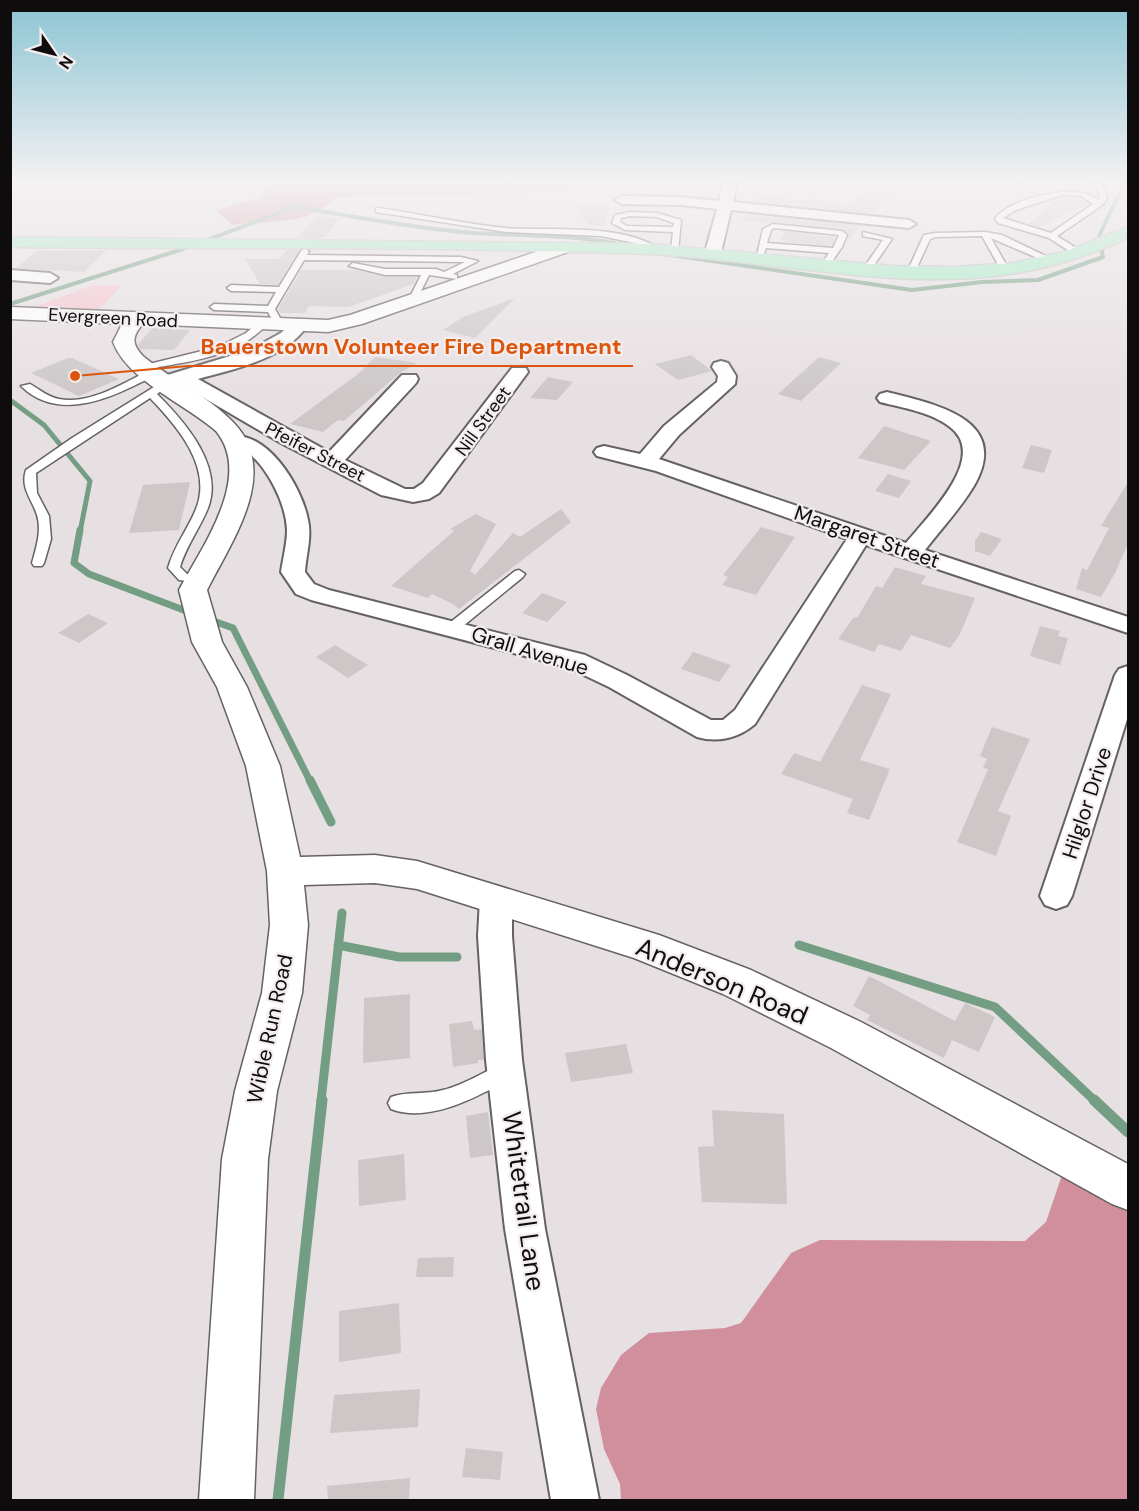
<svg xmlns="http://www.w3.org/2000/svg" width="1139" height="1511" font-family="'DM Sans',sans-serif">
<rect width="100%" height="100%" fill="#e7e0e2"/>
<path fill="#f4c6d0" d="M92 285 122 286 98 310 32 308Z"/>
<path fill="#d18f9e" d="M271 184H596L548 192 339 197C330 202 321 210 311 214 287 224 257 221 232 225L216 210 261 197Z
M1062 1175 1128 1212V1500H621L620 1484 604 1449 596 1409 601 1388 621 1355 649 1333 725 1328 741 1323 791 1253 820 1240 1025 1241 1046 1222Z"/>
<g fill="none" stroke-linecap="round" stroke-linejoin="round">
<path stroke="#749e83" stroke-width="4" d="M650 252 912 290 982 282 1038 280 1103 257 1099 236 1124 184
M10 304 183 249 284 211 289 206C347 215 404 227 462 232 517 237 573 233 627 246"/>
<path stroke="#749e83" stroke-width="5" d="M10 400 44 425 90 481 80 532"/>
<path stroke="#749e83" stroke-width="7" d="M80 530 74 563 89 574 194 614
M208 619 233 628 310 781"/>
<path stroke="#749e83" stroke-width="9" d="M310 780 331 822
M338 945 399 957H457
M799 945 995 1007 1095 1101
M321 1101 342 913"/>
<path stroke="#749e83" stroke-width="11" d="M1094 1100 1128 1132
M278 1500 322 1100"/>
</g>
<path fill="#cdc7c8" d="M863 184H900L872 214 754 202 759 196 805 201 808 198 850 206 863 193Z
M1062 197 1079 198 1089 204 1039 227 1029 224 1055 200Z
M574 204 609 206 604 226 588 225Z
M746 214 861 225 847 241 849 234 842 229 741 221Z
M316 216 340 218 325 238H297Z
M785 231 836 237 832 246 783 242 785 240 781 239Z
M38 250 52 251 107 250 84 272 16 268Z
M287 250H299L278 285 260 284 245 259H279Z
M301 270H356L384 277H417L414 284 348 307 309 306 305 313H280L278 309Z
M515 298 475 338 443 330 463 317Z
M152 328 190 330 174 350 140 349 138 345Z
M691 355 712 371 678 380 655 364Z
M375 357 417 363 400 373 344 421 338 420 323 432 290 424 358 374Z
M819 357 841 363 801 401 778 394Z
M68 358H72L119 379 79 396 31 373Z
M548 377 573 382 557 400 530 398Z
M884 426 931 441 904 470 858 458Z
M1031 445 1052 450 1044 473 1022 468Z
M888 474 911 481 899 498 875 491Z
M190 482 179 530 129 533 143 485Z
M1128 482V544L1115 573 1101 597 1076 589 1082 568 1087 570 1109 528 1101 526Z
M561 509 571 522 459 609 453 604 432 594 428 598 391 586 454 531 450 529 476 514 496 524 470 571 475 575 513 533 520 537Z
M761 527 795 537 756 595 722 585 728 577 723 575Z
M981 532 1002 539 990 556 975 551V541Z
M895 567 926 576 921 584 975 598 960 634 950 648 911 635 901 651 879 644 874 652 838 639 854 617 857 618 876 586 882 588Z
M542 593 567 602 547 622 522 613Z
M88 614 108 623 79 643 58 633Z
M1040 626 1060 631 1058 636 1068 638 1060 665 1030 656Z
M335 645 368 665 348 678 316 657Z
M693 652 731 665 719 682 681 669Z
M862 685 891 694 860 760 890 769 869 820 847 813 853 799 781 774 794 753 820 762Z
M992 727 1030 739 998 811 1011 816 996 856 957 842 988 769 983 768 987 759 980 756Z
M869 976 955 1021 965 1003 995 1017 979 1052 952 1040 944 1058 867 1020 870 1015 853 1006Z
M410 994V1058L363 1063 364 998Z
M472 1021 474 1030 482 1029 484 1060H478V1063L453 1067 449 1024Z
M626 1044 633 1073 571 1082 565 1053Z
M712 1110 784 1114 787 1204 702 1202 698 1147 714 1146Z
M488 1112 493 1155 470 1158 466 1116Z
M404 1154 406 1200 359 1206 358 1160Z
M454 1257 453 1277H416L418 1258Z
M399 1303 401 1353 339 1362V1311Z
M420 1389 418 1427 330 1433 334 1395Z
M466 1448 503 1452 500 1480 462 1477Z
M410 1478 409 1500H328L327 1486Z"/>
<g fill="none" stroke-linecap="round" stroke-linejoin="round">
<g stroke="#666162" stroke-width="3">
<path id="service" d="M1095 184H1103L1107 199 1101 206 1057 236 1081 251V255H1075L1049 238 998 223 995 218C1011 198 1077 181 1098 200L1100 197ZM1062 195 1081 196 1093 204 1051 233 1003 218 1016 210Z
M379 208C421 214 463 224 506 228 548 231 625 223 659 249L655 251 635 243 601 236 506 232 376 212V208Z
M630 212 657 213 681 220 678 252 671 250 673 232 625 230 612 223 615 215ZM630 216 657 217 674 223 673 227 627 226 620 222 621 218Z
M773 224 842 231 847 235 842 247 828 267 821 265 829 253 766 248 762 259H756L763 229ZM774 228 839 235 833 248 767 243 771 230Z
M863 232 892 239 870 271 867 272 863 269 883 240 863 236Z
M985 232 1002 235 1056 261 1049 263 991 238 1008 268 1004 271 1000 268 982 236 935 237 930 239 914 274 907 272 924 235 935 233Z
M305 249 309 251 307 255 461 257 478 261 453 274 457 275V279L429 275 419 295 415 298 411 295 421 275H385L349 266 353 263 385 269H436L444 272 465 262 304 260 275 309 284 325 279 328 276 327 268 312 214 310 210 307 214 304 268 306 276 292 231 291 227 288 231 285 279 287 301 251Z
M258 323 266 325C236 359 183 362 142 370L137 367 218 347 246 333Z
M148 371 156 373C148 380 137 384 127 389 93 405 51 416 21 386L30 384C39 389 48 397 59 399 89 405 122 384 148 371Z
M162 382 171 384 157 394C185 422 224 466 208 508 200 528 186 546 180 567L187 574 202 577 204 580 202 583 179 580 168 568C174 546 188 529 196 509 213 467 177 426 150 398L36 473 37 493 49 516 51 539 44 563 42 566H34L32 563C36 548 42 531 37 515 32 499 20 488 26 470L72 438Z
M519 570 525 574 523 577 457 631H447L445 628 447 625 515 571Z
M505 1063 512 1066 515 1072 512 1078C478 1096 430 1124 391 1109L388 1103 391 1097C407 1091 426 1095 443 1090 465 1085 484 1071 505 1063Z"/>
</g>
<g stroke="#666162" stroke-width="4">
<path id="minor" d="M723 184H737L733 202 909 220 916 224 909 228 731 210 721 252 713 257 705 252 717 209 681 205 622 204 615 200 622 196 681 197 719 201Z
M10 270 50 273 58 278 50 283 10 280Z
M298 321 304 322 307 326C284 359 235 369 198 379L329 452 402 375H416L418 379 416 383 345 460 405 489H414L423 483 512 368H526L528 372 439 493 429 499 413 502 381 495 281 443 180 384 171 386 164 384 162 380 164 376 250 350 281 333 292 322Z
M721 361 728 363 736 376 735 384 679 435 659 459 906 543C926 518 990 457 950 427 931 412 903 408 880 402L877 398 880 394 887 392C933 404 1011 418 975 484 962 507 941 529 925 550L1128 617V633L866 545 755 724C739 738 718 743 697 737L609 687 567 667 311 600 296 594 281 572C283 558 287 544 287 530 286 503 267 466 245 450 239 446 233 447 227 445L224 441 227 437C266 427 302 487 308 520 312 537 306 555 305 572L314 584 329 590 585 655 627 675 711 720H723L735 710 847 539 656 471 597 456 594 452 597 448 604 446 640 454 664 426 717 382 718 376 712 367 714 363Z
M1128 666V716L1072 896 1067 905 1056 909 1045 905 1040 896 1115 675 1119 669Z
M496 886 507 890 512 899V936L522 1060 545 1229 599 1500H551L505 1229 486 1060 478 936 480 899 485 890Z"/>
</g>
<g stroke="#666162" stroke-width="3">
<path id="tertiary" d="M562 243 568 244 571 248 568 252 362 324 328 332 143 324C131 337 132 345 144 357 172 380 208 396 233 422 282 472 231 542 207 590L222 642 247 687 280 766 300 857 375 855 417 861 659 935 751 970 861 1022 1128 1164V1210L1112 1204 831 1048 723 994 634 958 417 889 375 883 304 885 308 925 302 993 277 1091 268 1159 254 1500H199L222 1159 235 1091 262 993 270 925 267 871 246 766 217 687 192 642 179 590C201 548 254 477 216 431 185 404 127 380 113 342L122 324 10 319V307L328 320 350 315Z"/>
</g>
<g stroke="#c0c0c0" stroke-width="3">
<path id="primary" d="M1128 227V238C1091 254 1056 267 1016 273 899 293 768 259 649 254 437 246 223 249 10 247V237L650 244 893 266 954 267 1014 263 1067 251Z"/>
</g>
<use href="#service" fill="#fff" fill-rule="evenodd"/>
<use href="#minor" fill="#fff" fill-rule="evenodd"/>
<use href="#tertiary" fill="#fff" fill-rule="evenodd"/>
<use href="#primary" fill="#a1ebc2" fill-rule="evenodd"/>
</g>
<linearGradient id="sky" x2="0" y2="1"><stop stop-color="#8bc4d4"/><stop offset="0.46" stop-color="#f4f1f2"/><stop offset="1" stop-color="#f4f1f2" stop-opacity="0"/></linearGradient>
<rect width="1139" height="396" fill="url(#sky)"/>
<g text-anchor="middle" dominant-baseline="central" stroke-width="4.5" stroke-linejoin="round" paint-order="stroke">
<g font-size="18" fill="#0e0c0d" stroke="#f4edef">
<text transform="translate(113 318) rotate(3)">Evergreen Road</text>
<text transform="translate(483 421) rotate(-54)">Nill Street</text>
<text transform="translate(315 452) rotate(27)">Pfeifer Street</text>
</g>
<g font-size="21" fill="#0e0c0d" stroke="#f4edef">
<text transform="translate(867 537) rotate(19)">Margaret Street</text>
<text transform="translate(530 651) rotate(17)">Grall Avenue</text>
<text transform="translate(1087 803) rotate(-72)">Hilglor Drive</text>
<text transform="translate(270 1029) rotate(-78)">Wible Run Road</text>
</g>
<g font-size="26" fill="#0e0c0d" stroke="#f4edef">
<text transform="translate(722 981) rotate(23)">Anderson Road</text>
<text transform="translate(524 1201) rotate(82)">Whitetrail Lane</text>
</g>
</g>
<path fill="none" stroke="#dd550c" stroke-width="2" d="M75 376L188 366H633"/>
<circle fill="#dd550c" stroke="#f4edef" stroke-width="2" cx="75" cy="376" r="6"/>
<g font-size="22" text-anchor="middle" font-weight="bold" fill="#dd550c" stroke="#f4edef" stroke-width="4.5" stroke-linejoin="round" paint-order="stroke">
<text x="411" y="354">Bauerstown Volunteer Fire Department</text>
</g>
<rect width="1139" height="1511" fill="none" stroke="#0e0c0d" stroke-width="24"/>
<g transform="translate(54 54) rotate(125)" stroke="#f4edef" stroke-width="4.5" paint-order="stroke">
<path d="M0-4.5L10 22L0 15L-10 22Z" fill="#0e0c0d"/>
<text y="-9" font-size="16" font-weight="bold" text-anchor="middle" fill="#0e0c0d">N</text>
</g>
</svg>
